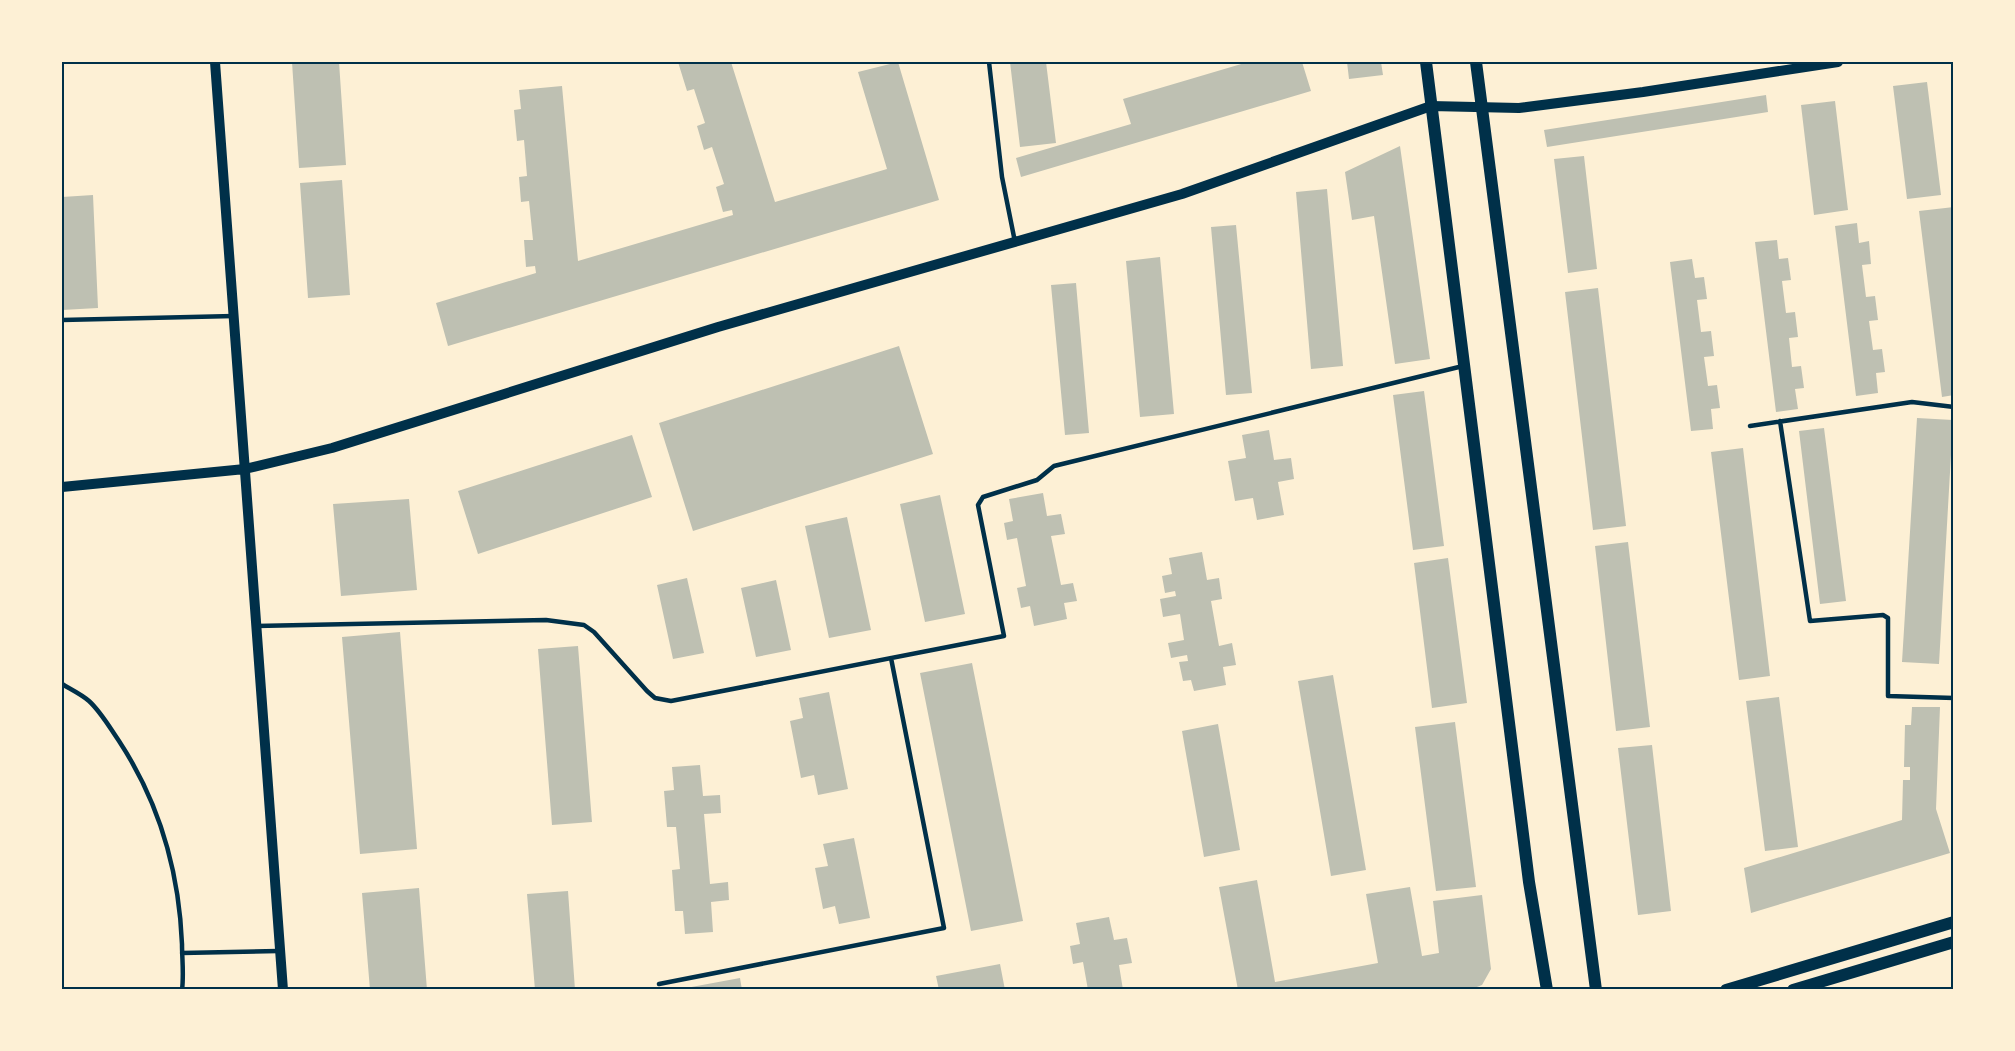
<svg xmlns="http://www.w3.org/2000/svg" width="2015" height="1051" font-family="Lato,sans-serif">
<rect width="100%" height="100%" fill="#fdf0d5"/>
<path fill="#bec0b2" d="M292 62H339L346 165 299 168Z
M678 62H731L775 202 887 169 858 72 898 62 939 200 448 346 436 303 536 273 535 266 526 267 524 240H533L529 201 521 202 519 177 527 176 524 140 517 141 514 110 521 109 519 90 562 86 578 261 733 215 732 210 723 212 716 187 724 184 712 147 704 150 697 126 705 123 694 89 687 91Z
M1010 62H1046L1056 143 1020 147Z
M1248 62H1302L1311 91 1021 177 1016 158 1131 124 1123 99Z
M1347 62H1381L1383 75 1349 79Z
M1927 82 1941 195 1907 199 1893 86Z
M1766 95 1768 112 1547 147 1544 130Z
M1835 101 1848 210 1814 215 1801 105Z
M1400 146 1430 359 1395 364 1374 216 1352 220 1345 172Z
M1584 156 1597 269 1568 273 1554 159Z
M342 180 350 295 308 298 300 183Z
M1327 189 1343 366 1311 369 1296 192Z
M93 195 98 308 62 310V197Z
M1954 207V395L1942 397 1919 211Z
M1857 223 1859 243 1869 241 1871 264 1862 265 1866 297 1875 296 1878 320 1869 321 1873 350 1882 349 1885 372 1876 373 1878 393 1856 396 1835 226Z
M1236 225 1252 393 1226 395 1211 227Z
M1777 240 1779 259 1788 258 1791 280 1782 281 1786 313 1795 312 1798 337 1789 338 1792 367 1801 366 1804 388 1795 389 1798 409 1776 412 1755 242Z
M1160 257 1174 414 1140 417 1126 261Z
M1692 259 1695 278 1704 277 1707 299 1697 300 1701 332 1711 331 1714 356 1704 357 1708 386 1717 385 1720 408 1711 409 1713 429 1691 431 1670 262Z
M1076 283 1089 433 1065 435 1051 285Z
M1598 288 1626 526 1593 530 1565 292Z
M899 346 933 454 693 531 659 423Z
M1424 391 1444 546 1413 550 1393 395Z
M1917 418 1953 420 1939 664 1902 662Z
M1824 428 1846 601 1820 604 1799 431Z
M1269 430 1274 460 1291 458 1294 479 1278 482 1284 515 1257 520 1253 498 1235 501 1228 461 1246 458 1242 435Z
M632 435 652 497 478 554 458 491Z
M1743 448 1770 676 1739 680 1711 452Z
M1043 493 1047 516 1061 514 1065 534 1051 536 1061 585 1073 583 1077 601 1064 603 1067 619 1034 626 1030 606 1021 608 1017 588 1026 586 1017 538 1007 540 1004 523 1013 521 1009 499Z
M940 495 965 614 925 622 900 504Z
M409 499 417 590 341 596 333 504Z
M847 517 871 630 829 638 805 526Z
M1628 542 1650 727 1616 731 1595 546Z
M1202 552 1207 580 1219 578 1222 599 1211 601 1219 646 1232 643 1236 665 1223 667 1226 685 1194 691 1191 680 1183 681 1179 662 1188 661 1187 655 1171 658 1168 643 1184 640 1180 614 1163 617 1160 599 1176 596 1175 591 1165 593 1162 576 1172 574 1169 558Z
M1448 558 1467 703 1432 708 1414 563Z
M687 578 704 653 673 659 657 585Z
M776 580 791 650 756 657 741 588Z
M400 632 417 849 360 854 342 637Z
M578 646 592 822 552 825 538 649Z
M972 663 1023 921 971 931 920 673Z
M1333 675 1366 870 1331 876 1298 681Z
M829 692 848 789 818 795 814 775 801 778 790 721 803 718 799 698Z
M1779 697 1798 847 1765 851 1746 701Z
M1912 707H1940L1936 809 1950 853 1751 913 1744 868 1902 820 1903 780H1910V767H1904L1905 725H1911Z
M1455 722 1476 887 1436 891 1415 727Z
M1218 724 1240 850 1204 857 1182 731Z
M1652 745 1671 911 1638 915 1618 748Z
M700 765 703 796 720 795 721 813 704 814 710 884 728 882 729 900 711 902 713 932 685 934 683 911H675L672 870 680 869 676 827H667L664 791 674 790 672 767Z
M854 838 870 918 839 924 835 906 823 909 815 868 828 866 823 844Z
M1257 880 1275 982 1378 963 1366 894 1410 887 1422 956 1439 953 1433 901 1482 895 1491 969 1482 985 1469 990H1238L1219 887Z
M419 888 427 990H370L362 893Z
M568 891 575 990H535L527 894Z
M1109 917 1114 940 1127 938 1132 963 1119 965 1123 990H1088L1083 962 1073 964 1070 946 1080 944 1076 923Z
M1000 964 1005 990H939L936 976Z
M740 978 742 990H686V988Z"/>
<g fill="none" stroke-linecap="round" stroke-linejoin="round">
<path stroke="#003049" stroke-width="4.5" d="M989 62 1002 177 1015 242
M62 320 234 316
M1780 421 1810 621 1883 615 1888 618V696L1954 698
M1750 426 1912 402 1954 407
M256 626 546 620 584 625 594 632 647 691 655 698 671 701 1004 636 978 505 983 497 1037 480 1054 466 1463 366
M62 684C70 689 81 694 89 701 101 712 110 728 119 741 159 802 179 871 182 944 182 959 184 974 182 990
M182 953 278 951
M659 984 944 928 891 658"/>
<path stroke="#003049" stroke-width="10" d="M215 62 283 990
M62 487 245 469 332 448 718 327 1182 194 1431 106 1519 108 1643 92 1838 62"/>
<path stroke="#003049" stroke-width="12" d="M1426 62 1529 882 1547 990
M1476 62 1596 990
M1726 990 1954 922
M1793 990 1954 942"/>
</g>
<rect width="2015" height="1051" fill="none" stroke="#fdf0d5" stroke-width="126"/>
<rect x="63" y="63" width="1889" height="925" fill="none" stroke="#003049" stroke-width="2"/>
</svg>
